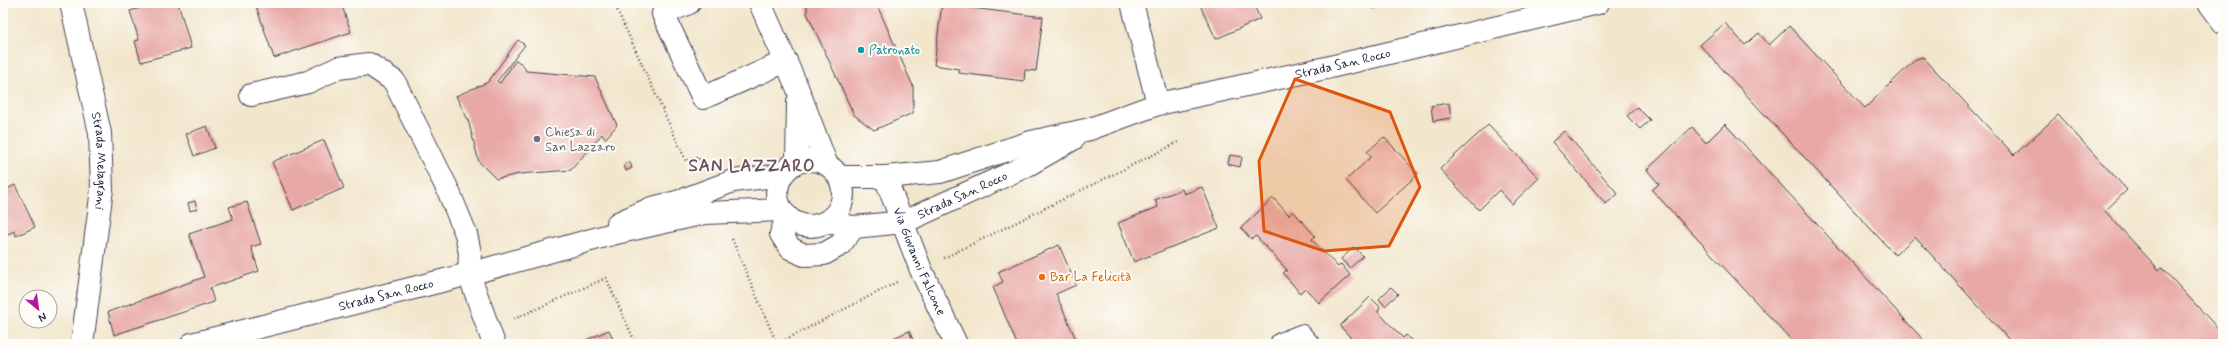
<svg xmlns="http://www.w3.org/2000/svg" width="2226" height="347" font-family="Mynerve,sans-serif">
<rect width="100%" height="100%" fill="#fdfcf7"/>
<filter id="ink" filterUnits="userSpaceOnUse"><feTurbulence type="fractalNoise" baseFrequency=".025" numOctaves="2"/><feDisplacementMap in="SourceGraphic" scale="8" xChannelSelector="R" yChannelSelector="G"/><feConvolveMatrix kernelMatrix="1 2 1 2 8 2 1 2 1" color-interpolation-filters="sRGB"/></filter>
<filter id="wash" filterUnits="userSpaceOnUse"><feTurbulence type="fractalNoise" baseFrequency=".012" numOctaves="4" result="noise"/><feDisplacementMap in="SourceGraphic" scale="16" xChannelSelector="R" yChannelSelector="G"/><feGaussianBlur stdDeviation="0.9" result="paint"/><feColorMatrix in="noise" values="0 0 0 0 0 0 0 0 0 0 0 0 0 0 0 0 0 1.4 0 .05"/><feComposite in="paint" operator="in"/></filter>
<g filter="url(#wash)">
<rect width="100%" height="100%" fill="#f2e6cc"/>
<g id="blocks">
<path fill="#e8a8a5" d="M157 3H178L191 48 141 62 135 41 139 40 130 11Z
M255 3H341L351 32 274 58Z
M807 3H876L913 86V113L874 130 854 115 807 13Z
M942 3H964V7L1043 17 1036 71 1025 70 1024 81 959 73V69L934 65Z
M1199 3H1253L1260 19 1216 39Z
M1371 3H1384L1373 9Z
M1725 23 1745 45 1759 33 1769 45 1789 26 1865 108 1916 59 1923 57 2014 155 2058 115 2127 190 2105 211 2159 270 2162 268 2223 334V344H2013L1915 237 1895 255 1700 45Z
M518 40 525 45 497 81 500 83 516 60 523 65 526 71 595 77 617 125 605 139 602 134 571 170 519 174 496 179 479 162 468 120 456 96 488 82Z
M1449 103 1451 118 1433 121 1431 106Z
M1637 107 1650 120 1640 129 1627 116Z
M1725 124 1927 344H1795L1652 190 1659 184 1647 170 1692 127 1706 143Z
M1488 125 1539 178 1512 204 1499 190 1479 210 1440 169Z
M207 126 215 148 194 156 186 134Z
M1564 131 1618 194 1606 204 1552 142Z
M1384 137 1418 174 1375 213 1346 180 1372 156 1367 152Z
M324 140 344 188 293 210 272 162Z
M1230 155 1242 157 1240 167 1228 164Z
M630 162 632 168 626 171 624 165Z
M15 185 35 227 16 236 14 231 3 237V191Z
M1202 187 1219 228 1134 262 1118 223 1158 207 1155 200 1182 189 1184 194Z
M1273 198 1289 215 1293 211 1315 236 1312 239 1313 241 1338 267 1341 264 1350 275 1319 303 1305 288 1300 293 1283 273 1287 270 1256 236 1251 239 1241 228Z
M195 201 197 209 190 211 188 203Z
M247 202 261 244 251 247 259 271 210 288 214 302 114 335 108 312 204 277 189 234 233 219 229 207Z
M1059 245 1076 285 1056 294 1078 344H1017L993 287 1003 282 998 272Z
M1354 247 1363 256 1350 268 1341 259Z
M1391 287 1398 294 1385 306 1379 299Z
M1370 297 1380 307 1378 312 1403 338 1406 335 1415 344H1351L1354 341 1340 326Z
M609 330 615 344H577Z
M909 331 915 344H880Z"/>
</g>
</g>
<g filter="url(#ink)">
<use href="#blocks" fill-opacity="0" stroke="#413f51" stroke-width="1"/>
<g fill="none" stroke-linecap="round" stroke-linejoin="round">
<g stroke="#413f51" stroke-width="24">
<g id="minor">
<path id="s1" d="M71 3 100 133 102 189 82 344"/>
<path d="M689 3 663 14 703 98 786 61"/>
<path d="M760 3 797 87 826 163"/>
<path d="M1132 3 1158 104"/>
<path d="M2209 3 2223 22"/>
<path d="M251 95 308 82 338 68 369 64 394 81 448 190 466 234 470 253 469 274 494 344"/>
<circle cx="810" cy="193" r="33"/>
<path d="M797 162 798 102"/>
<path id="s2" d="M840 177H885L940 172 1031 142 1090 129 1158 104 1326 68 1598 3"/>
<path id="s3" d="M885 177 921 270 956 344"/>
<path d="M787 216 781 234 790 248 804 255 824 254 840 245 854 227"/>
<path id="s4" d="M826 222 854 227 904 222 1026 166 1073 139"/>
<path d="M618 223 652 208 677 202 733 181 782 175"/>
<path id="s5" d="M192 344 469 274 616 233 705 213 781 210"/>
<path d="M1281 344 1301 336 1308 344"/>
</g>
</g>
<path stroke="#413f51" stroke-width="2.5" stroke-dasharray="1 3" stroke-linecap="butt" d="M614 3 686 161 698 157 701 164
M732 239 777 344 897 282
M944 258 1179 142
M514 319 606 278 636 344"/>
<use href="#minor" stroke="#fff" stroke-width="22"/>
</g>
</g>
<path fill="#de560e" fill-opacity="0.2" stroke="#de560e" stroke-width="3" stroke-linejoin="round" d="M1295 79 1390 112 1420 187 1389 246 1324 251 1264 231 1259 161Z"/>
<circle fill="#0f9aa8" stroke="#fdfcf7" stroke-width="1.5" cx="861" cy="50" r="4"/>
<circle fill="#6b7280" stroke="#fdfcf7" stroke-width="1.5" cx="537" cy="139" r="4"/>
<circle fill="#e8710a" stroke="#fdfcf7" stroke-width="1.5" cx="1042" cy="277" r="4"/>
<g text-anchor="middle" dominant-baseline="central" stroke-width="4" stroke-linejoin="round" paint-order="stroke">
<g font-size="13" fill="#0d838f" stroke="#fdfcf7" text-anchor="start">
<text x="869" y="50">Patronato</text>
</g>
<g font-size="13" fill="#22223b" stroke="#fdfcf7">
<text stroke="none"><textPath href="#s2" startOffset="518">Strada San Rocco</textPath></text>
<text stroke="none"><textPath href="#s1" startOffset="161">Strada Melagrani</textPath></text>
<text stroke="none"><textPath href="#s4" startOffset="143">Strada San Rocco</textPath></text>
<text stroke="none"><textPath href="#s3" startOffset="91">Via Giovanni Falcone</textPath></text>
<text stroke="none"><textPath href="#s5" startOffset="200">Strada San Rocco</textPath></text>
</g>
<g font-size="13" fill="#5b616d" stroke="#fdfcf7" text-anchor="start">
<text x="545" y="132">Chiesa di<tspan x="545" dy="15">San Lazzaro</tspan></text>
</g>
<g font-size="13" fill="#c56008" stroke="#fdfcf7" text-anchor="start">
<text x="1050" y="277">Bar La Felicità</text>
</g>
<g font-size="17" font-weight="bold" letter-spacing="1" fill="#675160" stroke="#fdfcf7">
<text x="752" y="166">SAN LAZZARO</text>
</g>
</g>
<rect width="2226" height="347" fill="none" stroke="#fdfcf7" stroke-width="16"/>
<g transform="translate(38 309) rotate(151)"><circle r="19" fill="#fdfcf7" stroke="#a5a5ac"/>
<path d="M0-3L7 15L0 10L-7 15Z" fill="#b5179e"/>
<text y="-6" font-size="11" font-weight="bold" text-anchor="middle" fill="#22223b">N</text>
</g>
</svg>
